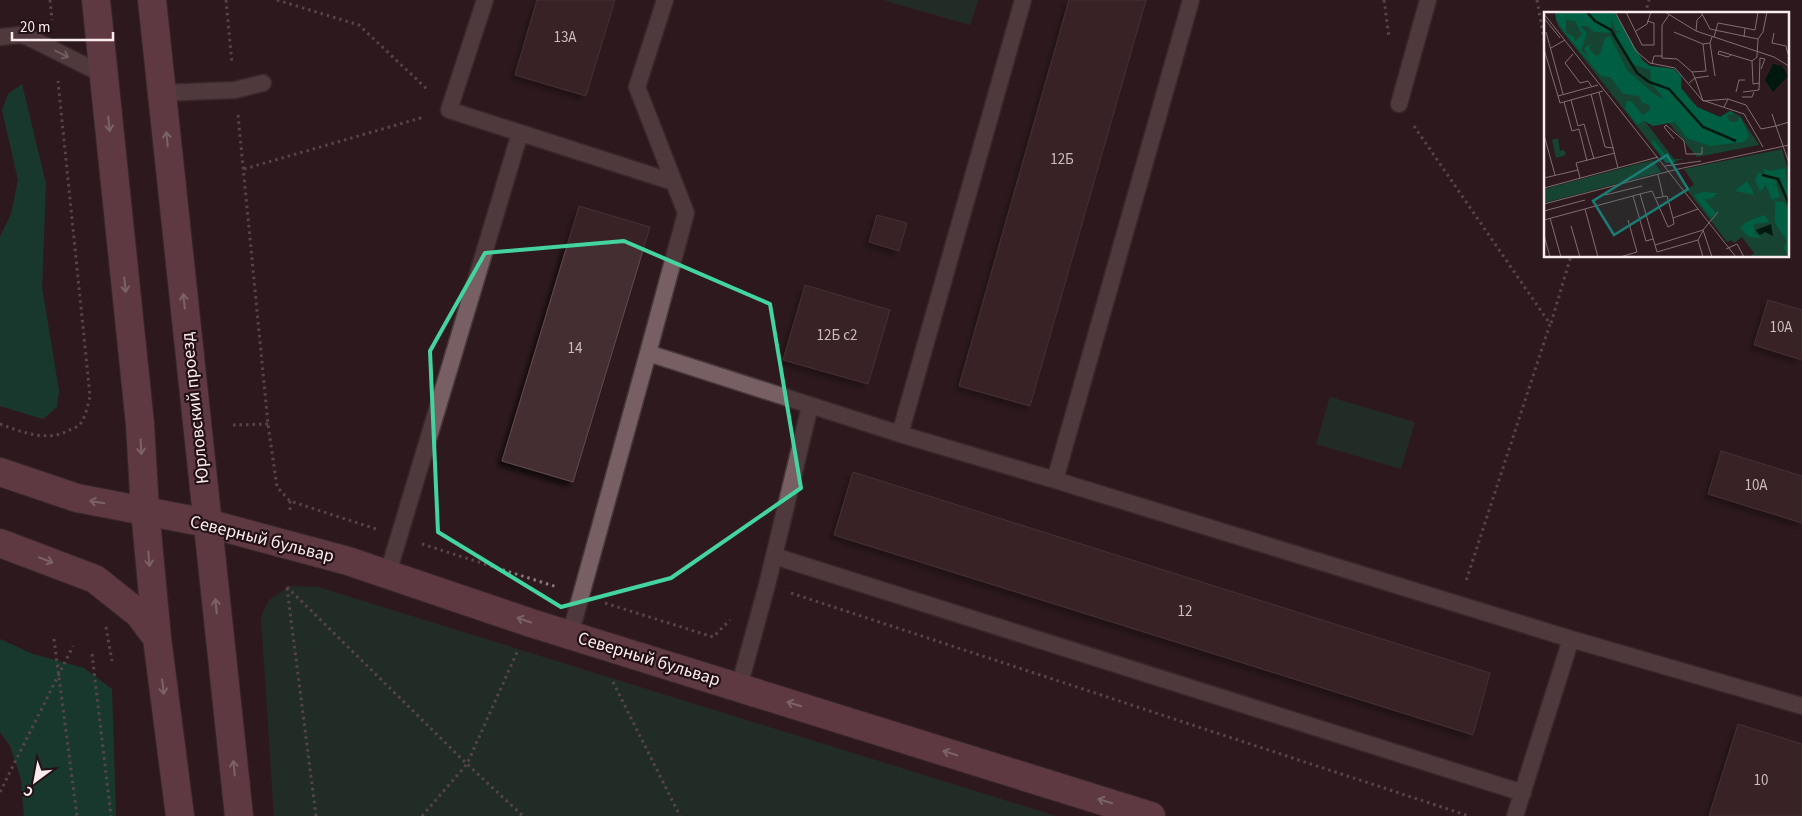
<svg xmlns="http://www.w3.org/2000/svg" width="1802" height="816" font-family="'Source Sans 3',sans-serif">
<defs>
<filter id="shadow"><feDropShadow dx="-4.5" dy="4.5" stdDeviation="2.5" flood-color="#0009"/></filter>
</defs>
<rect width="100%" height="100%" fill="#2e1a1e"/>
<path fill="#164332" d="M883 0H978L970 25Z
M1330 397 1415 422 1401 469 1316 444Z
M290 586 318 587 1056 816H274L261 617 269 600Z"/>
<path fill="#005e42" d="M22 84 46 184 42 287 59 391 57 407 43 419 0 406V237L11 214 18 180 2 110 8 94Z
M0 639 33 654 84 668 112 689 116 816H24L21 779 10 746 0 732Z"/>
<path fill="#452f33" stroke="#624a4e" filter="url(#shadow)" d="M537 0H615L586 96 515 75Z
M1069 0H1146L1030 406 959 386Z
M579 206 650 227 573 482 502 461Z
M877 215 907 223 899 251 869 242Z
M805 285 890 310 868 384 783 360Z
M1768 300 1802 310V360L1754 345Z
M1721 451 1802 476V523L1708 494Z
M853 472 1490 673 1473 735 834 535Z
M1738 724 1802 744V816H1709Z"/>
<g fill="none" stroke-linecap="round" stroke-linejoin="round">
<g stroke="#47383b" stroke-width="19">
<path id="lane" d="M485 0 449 110 673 182
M665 0 637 87 686 213 648 353 900 434
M1023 0 900 434 1055 480 1571 639 1802 706
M0 37 19 35 28 37 104 75
M162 93 235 90 263 83
M1399 104 1428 0
M1055 480 1191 0
M774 556 1523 793
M388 573 520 133
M570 635 648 353
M739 687 767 585 810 406
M1515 816 1571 639"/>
</g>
<g stroke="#47383b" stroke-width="30">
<path id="secondary" d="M96 0 140 424 145 510 157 638 180 816
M152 0 239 816
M0 472 77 498 207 523 348 561 531 623 1151 816
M0 543 95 579 139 614 157 638"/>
</g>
<path stroke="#89787b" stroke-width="3" stroke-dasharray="2.5 4" stroke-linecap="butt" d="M50 0 52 20
M226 0 232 64
M277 0 359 25 429 91
M1384 0 1389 37
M1537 0 1546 51
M1645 14 1649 0
M238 115 268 424 277 487 290 501 376 529
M1414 126 1550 324 1466 581
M244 169 424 117
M1551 323 1571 256
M0 424C22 432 45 442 68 431 71 429 76 428 79 425 85 420 88 405 90 396L58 81
M233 425 268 424
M290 501V514
M422 544 557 587
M287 587 467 764 523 816
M287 588 316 816
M791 593 1469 816
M605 603 713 637 730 620
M106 627 112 661
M54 639 77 816
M92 654 111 816
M613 682 680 816
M0 792 73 646
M422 816 467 764 518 650"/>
<use href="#lane" stroke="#785f63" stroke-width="16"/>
<use href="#secondary" stroke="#9c616e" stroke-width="28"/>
</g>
<defs><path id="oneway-shaft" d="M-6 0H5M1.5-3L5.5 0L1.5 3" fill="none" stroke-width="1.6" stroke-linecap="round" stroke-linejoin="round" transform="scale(1.25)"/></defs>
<use stroke="#c0acaf" href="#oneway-shaft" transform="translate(62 54) rotate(27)"/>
<g stroke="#d9bbc1">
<use href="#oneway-shaft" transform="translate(109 124) rotate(84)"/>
<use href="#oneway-shaft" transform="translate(167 139) rotate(-96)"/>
<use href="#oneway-shaft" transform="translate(125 285) rotate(84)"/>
<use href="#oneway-shaft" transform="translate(184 301) rotate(-96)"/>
<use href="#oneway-shaft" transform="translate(141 447) rotate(87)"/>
<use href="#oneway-shaft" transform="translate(97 502) rotate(-170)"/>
<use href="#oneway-shaft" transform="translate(149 559) rotate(85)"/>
<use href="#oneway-shaft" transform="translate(46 560) rotate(21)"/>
<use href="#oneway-shaft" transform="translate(216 606) rotate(-96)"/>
<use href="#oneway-shaft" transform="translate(524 620) rotate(-161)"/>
<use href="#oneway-shaft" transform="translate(163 687) rotate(83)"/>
<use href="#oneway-shaft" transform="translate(794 704) rotate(-163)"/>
<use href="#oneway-shaft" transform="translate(950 753) rotate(-163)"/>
<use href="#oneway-shaft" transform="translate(234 768) rotate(-96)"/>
<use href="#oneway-shaft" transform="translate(1105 801) rotate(-163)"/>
</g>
<path d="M0 0H1802V816H0ZM624 241 770 304 801 488 671 578 561 607 438 532 430 351 485 253Z" fill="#2e1a1e" fill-opacity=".55" fill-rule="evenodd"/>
<path fill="none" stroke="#44d49f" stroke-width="4" stroke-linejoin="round" d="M624 241 770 304 801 488 671 578 561 607 438 532 430 351 485 253Z"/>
<g text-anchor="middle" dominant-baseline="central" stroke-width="4.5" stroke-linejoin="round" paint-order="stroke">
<g font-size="15" fill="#cdbcbf">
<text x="565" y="37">13А</text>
<text x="1062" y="159">12Б</text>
<text x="1781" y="327">10А</text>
<text x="837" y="335">12Б с2</text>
<text x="575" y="348">14</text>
<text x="1756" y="485">10А</text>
<text x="1185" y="611">12</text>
<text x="1761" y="780">10</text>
</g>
<g font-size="18" fill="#faebee" stroke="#241115">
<text transform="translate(195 408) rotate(-96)">Юрловский проезд</text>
<text transform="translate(262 539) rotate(14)">Северный бульвар</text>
<text transform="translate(649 659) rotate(17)">Северный бульвар</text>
</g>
</g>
<g transform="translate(1544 12)">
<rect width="245" height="245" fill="#2e1a1e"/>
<path d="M11 0H70L99 49 106 54 126 56 137 64V76L153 95 176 105 185 99 196 104 215 133 153 145 120 105 100 108 130 147H140L122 151 14 14ZM14 126 16 139 20 138 22 143 12 146 8 128ZM238 137 245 162V245H206L210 241 198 225 190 231 188 228 183 230 143 178 150 172 140 157ZM109 148 117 160 0 191V177Z" fill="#164332"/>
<path d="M11 0H70L99 49 106 54 130 57 137 64V76L153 95 176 105 187 99 191 102 184 103 183 106 187 110H193L196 104 205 124 200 130 166 134 143 126 131 110 109 114 100 109 93 113 81 97 83 89H87L99 103 106 98 105 93 98 91 95 84 79 82 66 65 57 64 23 24 12 8ZM67 7 72 19H76L70 23 81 41 90 53 106 58 107 71 120 87 110 82 83 58 66 24 61 26 56 42 52 44 45 37 47 32 40 36 45 46 37 38 43 21 36 14H43L50 20 68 21ZM22 8 31 9 36 19 38 22 31 30 30 24 22 21ZM110 128 123 145 133 150 122 151 107 130ZM219 156 226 159 241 156 245 190 236 166 221 162ZM214 160 231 167 236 185 228 188 222 173 216 180 211 168ZM203 169 208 177 210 183 191 179ZM159 180 173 181 169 186 160 187 172 201 167 206 150 183ZM231 189 240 190 245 200V245L240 236 243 229 231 211ZM220 203 226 210 210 212 211 221 218 226 205 225 196 216 202 210Z" fill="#005e42" fill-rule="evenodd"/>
<path d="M229 52 238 54 244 64 229 80 221 68ZM227 212 229 224 221 220 216 223 212 218Z" fill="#01180e"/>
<path fill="none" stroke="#01180e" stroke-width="2.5" d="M43 0 51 9 67 18 93 61 105 70 125 77 159 115 192 129M218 163 234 167 245 192"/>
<path fill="none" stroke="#806e71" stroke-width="1" d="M71 0 92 39 106 51 131 56 158 88 200 102 219 135M82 0 98 33H110V11L103 9M121 0 152 19 230 45 245 54M157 0 166 17 214 27M0 2 192 245M125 3 118 13V46L133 47 148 60 151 66 145 71M0 6 16 26M201 16 211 18 214 0M92 19 103 12 107 0M152 19 153 8 158 3M2 20 19 82M130 20 159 32M230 21 228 31 242 34 244 42M170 25 174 11 201 16 200 25M166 31 171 64M7 36 21 28M0 37 14 84M29 42 21 51 36 71 44 69 48 75M187 43 184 45 174 42 175 39 208 49M216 46 221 47 217 57M108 52 110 44H118M148 60 162 59 159 32 166 31 168 25M165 64 151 66 159 89 184 87M216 71 209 72 208 49 213 45 214 27 219 20 223 0M54 73 14 84 16 91 59 79M55 80 74 156M192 80 195 68H201M199 80 215 78 216 46M47 82 61 135 70 136M198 85H208L210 80M27 88 34 114 40 112 50 147M20 90 28 119 35 117 43 149M180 95 184 87 202 93 217 117 232 114 228 102M245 110 232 114 245 151M0 123 11 163M130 127 120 115 122 113 140 129 142 142H158V135M121 154 157 149M34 158 32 151 71 141M114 163 119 184M0 166 34 158 36 166M0 176 114 145M96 182 108 179 124 215 130 212 129 206 154 197M61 183 98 174M89 184 102 229 109 227M112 186 123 184 129 206M0 192 130 158 245 133M41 197 54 245M0 199 41 188M6 206 17 245M0 208 96 182 111 233 159 218 174 200M27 214 36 245M159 218 168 245M159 219 154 228 159 245M0 223 6 245M111 233 113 240 154 228M182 237 193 232 200 245M76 245 93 240 84 208"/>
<path fill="#1b7c74" fill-opacity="0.15" stroke="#1b7c74" stroke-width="2.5" d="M123 143 144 177 70 223 49 189Z"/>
<rect width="245" height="245" fill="none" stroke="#faebee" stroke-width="2.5"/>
</g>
<g transform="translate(35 781) rotate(212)" stroke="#241115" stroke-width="4" paint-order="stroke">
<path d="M0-4L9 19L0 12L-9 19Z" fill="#faebee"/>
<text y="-8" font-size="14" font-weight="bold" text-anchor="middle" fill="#faebee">С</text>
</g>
<path d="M12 32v8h101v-8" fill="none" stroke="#faebee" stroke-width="2.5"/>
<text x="20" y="32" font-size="15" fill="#faebee" stroke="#241115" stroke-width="4" paint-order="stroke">20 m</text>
</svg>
